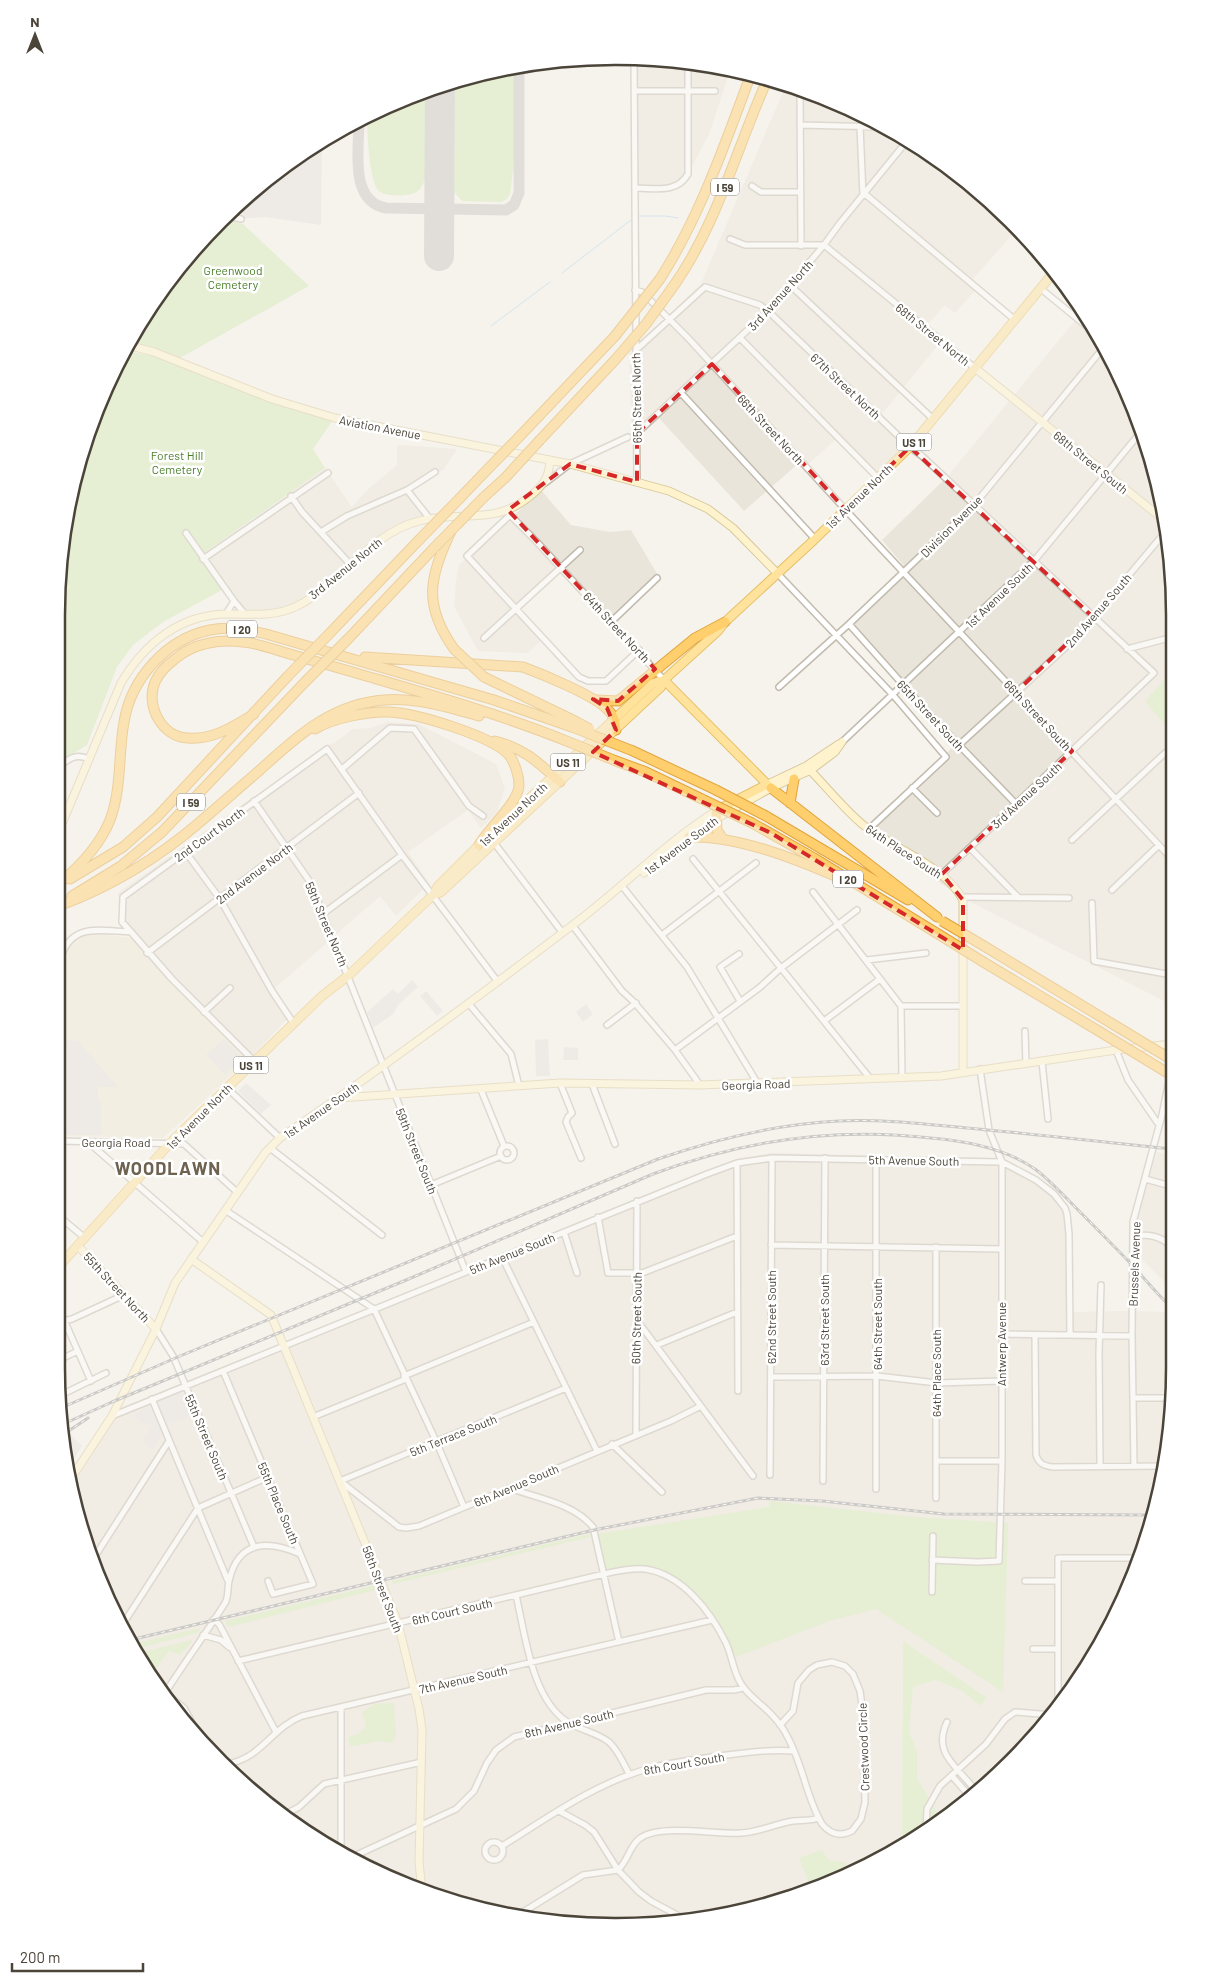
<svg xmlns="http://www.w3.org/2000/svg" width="1231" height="1983" font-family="Barlow,sans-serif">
<rect width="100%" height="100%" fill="#f6f3ec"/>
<path fill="#eae5da" d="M652 57 730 70 710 132 688 174 676 183 669 186 638 185V58Z
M786 85 863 114 956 172 1017 229 973 279 979 286 955 313 945 305 927 325 943 339 881 415 908 443 875 477 837 438 804 468 799 463 744 511 658 417 632 440 629 353 701 284Z
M1082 312 1100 336 1156 470 1174 579 1172 1005 961 897 864 830 956 744 844 625 905 567 882 540 948 476Z
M397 445 457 449 444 469 410 490 430 516 395 526 381 534 314 591 293 604 274 610 256 612H246L222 590 200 557 325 468 352 507 366 491 397 465Z
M541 490 571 525 610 532 631 530 661 580 615 620 564 568 517 612 542 639 528 653 478 651 454 606 456 581 459 565Z
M387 722 418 724 496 764 505 788 496 814 481 828 468 810 408 852 429 883 396 916 380 896 274 989 290 1016 249 1059 145 958 132 938 124 918 118 893 327 745 334 743 353 729 371 728Z
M1157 1152 1171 1155V1288L1139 1257 1135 1223Z
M771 1153 1005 1159 1033 1174 1059 1195 1069 1209 1072 1312 1129 1311 1168 1312 1171 1314 1170 1440 1132 1581 1059 1708 956 1811 941 1820 917 1778V1751L909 1732 913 1687 936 1680 962 1691 980 1706 986 1698 903 1641 902 1845 863 1869 795 1897 689 1922 615 1927 507 1916 436 1897 368 1869 275 1811 172 1708 114 1615 86 1547 69 1476 109 1413 736 1159Z"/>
<path fill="#e6e2dd" d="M65 1429 82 1446 68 1468 61 1441V1431Z"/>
<path fill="#efe8d6" d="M91 933 132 938 145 958 249 1059 163 1138 61 1136V996L65 953 68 947 74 939Z"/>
<path fill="#d2eab5" d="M515 68V155L510 194 507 199 501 202 462 201 454 192 455 82Z
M425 91V179C422 189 417 194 406 195 398 196 387 196 380 192 369 185 367 131 367 117Z
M223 220 243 224 309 286 180 358 157 349 132 343 172 275Z
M128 351 153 356 272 401 333 420 313 449 325 468 200 556 222 590 163 622 133 645 117 667 87 745 61 761V543L99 402Z
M1173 671V734L1145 701Z
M770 1501 914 1517 1008 1523 1003 1692 876 1609 829 1621 736 1657C725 1639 715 1617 702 1601 688 1583 662 1566 639 1566 628 1566 616 1569 605 1571L597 1534 769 1507Z
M589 1534 590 1537 393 1584 392 1581Z
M377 1585 379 1589 228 1627 225 1621Z
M200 1628 197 1633 135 1649 132 1644Z
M192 1640 191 1643 180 1655 169 1651 151 1675 138 1653Z
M903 1641 987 1698 980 1706 962 1691 936 1680 913 1687 909 1732 917 1751V1778L941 1820 902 1845Z
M394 1703 396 1735 392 1743 378 1741 354 1746 350 1745 348 1741 349 1737 358 1734 366 1727 362 1712 374 1704Z
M822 1850C832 1867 830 1858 845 1863L849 1874 811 1888 799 1858Z"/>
<path fill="#e5e3e0" d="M322 141 321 225 265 217 241 219 243 214 226 217 247 195Z
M412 980 418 987 399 1004 393 1014 373 1028 367 1012 393 989 398 994Z
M426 991 443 1011 437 1016 420 996Z
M586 1004 593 1014 583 1022 576 1012Z
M224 1039 240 1055 238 1058 240 1061 225 1075 206 1055Z
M548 1039 550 1076H536L535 1040Z
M67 1040 78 1041 118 1087H98V1098L101 1103V1135H61V1043H64Z
M564 1047 578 1048V1060H563Z
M246 1083 271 1105 261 1114 238 1091Z
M182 1392 192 1415 164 1425 155 1402Z
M151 1404 163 1431 153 1450 142 1443 153 1426 148 1422 146 1425 133 1416 139 1413V1410Z"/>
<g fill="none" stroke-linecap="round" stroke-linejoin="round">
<path stroke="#a9d4f2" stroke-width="1" d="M638 216H665L678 218
M562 273 631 220
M491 326 550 282"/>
<path stroke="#c8c6c3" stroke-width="11" d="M359 121C359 149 349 201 386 208L506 210 514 205 519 193V66"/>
<path stroke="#c8c6c3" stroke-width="30" d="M439 256 440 85"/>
<g stroke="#c2bbae" stroke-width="8">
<path id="street" d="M634 58 637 482
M800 90 801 246
M634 91H715
M800 125 883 127
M860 126 863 196
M752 186 761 192H800
M635 188C654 188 677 194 688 174V63
M865 194 1015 320
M227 216 241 219
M730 239 745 245H824L975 368
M791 286 933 419
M1040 288 1101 338
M635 290 642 292 689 339 876 543 1172 859
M740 338 878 478
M636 350 705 287 760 305 768 311 910 447 922 456 1154 673 941 875
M681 393 815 539
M637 433 768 311 824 245 840 223 907 141
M545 483 570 464 628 437
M407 490 430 519
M291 496 302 512 350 564
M508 510 510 515 467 556 579 677 588 681H606L639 650
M510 515 536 541 664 680
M321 532 347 516 407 490 435 472
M186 533 234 601 226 614
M203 559 328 473
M778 574 893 695 946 757 869 829
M234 601 245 614
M611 622 657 578
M849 624 930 715 1016 804
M484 638 580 550
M1127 649 1173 637
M779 687 849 624 974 505 1104 347
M842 742 1034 561 1140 433
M959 745 1078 636 1166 531
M61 765C71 757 77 754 89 759
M342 769 390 728 414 729 469 806 483 816
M912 788 937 813
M254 801 310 882 466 1272
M489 836 562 932
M1072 840 1165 753
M970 848 1019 898
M185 851 220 899 272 991 294 1024
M693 859 869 1077
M622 886 687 967 758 1084
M1112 890 1159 845
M813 892 901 1006 902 1077
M961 897 1069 898
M1092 903 1094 961 1172 975
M324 913 402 855
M573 926 622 991 634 1002 675 1050 700 1085
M662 935 756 863
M147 953 359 793
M739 954 720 967 740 1001
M61 957C72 922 101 931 131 932
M867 960 926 953
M469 1004 511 1054 519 1086
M901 1006H963
M204 1012 230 988
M824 1021 880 979
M607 1025 636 1003
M1025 1031 1026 1064
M675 1050 759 988 781 968 857 910
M1116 1050 1128 1080 1159 1125
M255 1062 172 979 131 932 122 922 123 897 327 749 402 855 498 982
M1042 1062 1048 1119
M560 1083 572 1113 568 1117 566 1122 581 1158
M592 1084 615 1144
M227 1088 280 1138
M481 1090 504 1146
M61 1141 184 1144 238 1193
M88 1142 203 1242
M500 1153a7 7 0 1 1 14 0a7 7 0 1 1-14 0Z
M270 1148 382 1235
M737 1163 738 1391
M1145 1179 1171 1186
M431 1185 501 1156
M225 1210 374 1309 436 1441 464 1507
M598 1217 608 1273H637
M61 1218 85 1238
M564 1232 577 1273
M1133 1237C1146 1233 1161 1236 1171 1246
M771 1245 1001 1249
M502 1257 597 1451
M637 1275 737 1236
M61 1313 91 1381
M636 1319 753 1476
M64 1321 72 1319 124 1295
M156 1329 173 1356 254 1547
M1035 1335 1036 1455C1039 1464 1044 1466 1053 1467L1163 1466
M1001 1336 1005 1334 1132 1336
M657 1345 737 1312
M61 1359 78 1351
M223 1371 313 1584 273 1594 268 1581
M404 1376 534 1322
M772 1377 877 1376 937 1383 1001 1381
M61 1395 106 1373
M1133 1398H1170
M152 1399 228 1581
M112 1416 707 1174 737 1163 772 1158 1002 1162 1036 1180 1054 1194 1065 1208 1067 1214 1069 1234 1070 1335
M313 1417 406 1379
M636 1434 637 1201
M612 1444 662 1492
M936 1461H1002
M1100 1465 1099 1353 1101 1285
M1134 1466 1132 1336 1133 1222 1162 1115 1172 1066
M770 1475 772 1158
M340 1481 399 1527 406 1528 419 1526 671 1421 701 1406
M340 1481 566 1388
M823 1481 825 1158
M509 1488C537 1498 573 1503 593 1527L619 1642
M876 1489V1159
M936 1498V1247
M932 1560 978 1562 999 1561 1002 1461V1162L989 1130 980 1069
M92 1561 169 1441
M1025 1581H1058
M932 1592 933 1536
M516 1595C525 1634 531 1692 562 1718 576 1730 595 1731 609 1742 618 1750 624 1764 629 1774
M213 1620 219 1624 276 1732
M121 1627 198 1508 268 1477
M203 1635 221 1640 229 1647
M1033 1649H1058
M238 1661 604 1574C617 1571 631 1568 645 1569 682 1574 711 1612 726 1643 732 1656 733 1670 740 1682 747 1695 759 1702 769 1712 776 1719 783 1727 787 1736 803 1764 806 1797 822 1824 830 1834 840 1837 852 1831L861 1819 865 1802 863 1712 860 1691 853 1674 845 1666 832 1662 817 1665 809 1670 798 1683 793 1711 780 1725
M159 1688 184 1708 199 1735
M162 1692 169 1687C187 1659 207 1632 225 1603 229 1597 227 1589 229 1581 238 1540 268 1540 300 1554
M341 1708V1852
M1058 1709V1558H1130
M947 1722C933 1752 954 1764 971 1785L973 1788 972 1792H966L952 1776
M228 1764C263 1757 271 1728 302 1716L712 1620
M559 1811 585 1825 594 1832 618 1870 639 1892 651 1901 690 1922
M282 1816 299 1807 324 1784 422 1762
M926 1830 927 1809 940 1786 986 1744 1005 1719 1015 1712 1052 1715
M485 1851a9 9 0 1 1 18 0a9 9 0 1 1-18 0Z
M502 1846C549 1817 594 1784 647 1769 670 1762 694 1760 718 1756 744 1753 768 1749 794 1751
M350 1858 456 1809 474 1791 487 1763 496 1750 514 1737 706 1690H734L743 1688
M515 1917 583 1875 618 1870C628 1861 629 1847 639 1839 658 1823 715 1835 741 1833 759 1832 775 1824 793 1821 802 1820 810 1821 819 1818"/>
</g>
<g stroke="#d6c79b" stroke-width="9">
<path id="secondary" d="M131 346 154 352 272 399 335 418 570 464 669 491 708 509 733 528 778 574
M975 368 1164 520
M806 766C825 785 842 807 862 824 893 849 944 864 963 900V1072
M766 785 806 766 839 744
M61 826 121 683C144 644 180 614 228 614 251 614 273 617 295 607 341 585 368 534 419 521 463 510 496 527 534 493 545 483 549 476 550 460
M644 873 707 824 771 788 811 770 835 752 842 742
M339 1098 560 1083 700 1085 941 1076 1116 1050 1172 1044
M78 1246 156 1329
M191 1259 271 1315 398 1623 419 1709 422 1730 419 1862 422 1891
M70 1480 112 1416 156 1329 175 1283 265 1153 280 1138C380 1070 478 997 574 924 622 888 665 843 716 811"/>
</g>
<g stroke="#e6c16a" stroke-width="10">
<path id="primary" d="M664 680 771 788
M717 810 766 785
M491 834 653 683 664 680
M433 895 441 892 661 687 664 680 718 631 725 622 814 540 910 447 1054 272
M61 1264 171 1142 322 996 349 975 433 895 438 886 483 841"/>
</g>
<g stroke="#e0a43c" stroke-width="11">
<path id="highway" d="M660 279C700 216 725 144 751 74
M670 291C717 227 736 149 768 78
M519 437 615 336
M540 440 615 360
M484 497 505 478
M460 498 484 473
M451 531C430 577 422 604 454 649
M329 634 418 541
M348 639 434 548
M365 657 523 667C542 674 593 695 607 709 614 715 615 722 616 730
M484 677 575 721
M597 700 618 701 695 638 725 622
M254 714C234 726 214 740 188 738 162 737 145 706 155 682 159 673 167 665 175 659 193 643 220 639 243 642 256 643 270 648 283 652 308 659 332 666 356 673 428 694 500 714 569 742
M315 729C333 718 369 711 389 712 416 713 493 736 510 756 515 764 519 776 519 785 519 802 488 829 479 845
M495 741C524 748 539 763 560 782
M633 751 716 790
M616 761 646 772 704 800
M771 788 937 917
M790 803 794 779
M716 811 717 830 722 838
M766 816 908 900
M752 823 814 858 943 937
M689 837C735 835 793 858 835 876
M70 879 123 847 157 817 287 677
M61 882C81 865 100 845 110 820 122 788 118 755 124 722 131 679 166 639 210 630 229 626 248 630 266 634L494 700 572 727
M72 896 121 866 162 832 305 682
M61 905C112 886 158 858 200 822 220 805 240 787 260 770 294 739 327 708 375 701 409 695 446 707 479 716
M984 946 1111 1023
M985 963 1097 1030"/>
</g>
<use href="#street" stroke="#fff" stroke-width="5"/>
<use href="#secondary" stroke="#fff3cd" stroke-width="7"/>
<use href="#primary" stroke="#ffe39c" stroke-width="8"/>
<use href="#highway" stroke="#ffcf6e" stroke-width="9"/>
<g stroke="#9a9a9a" stroke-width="3">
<path id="rail" d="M61 1408 180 1356 658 1159C716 1139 777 1124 839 1121 882 1119 925 1124 967 1128 1035 1134 1103 1142 1171 1149
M61 1425 112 1402 411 1278 653 1174C743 1140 836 1127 931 1138 967 1141 1005 1148 1035 1169 1051 1181 1065 1197 1079 1211 1097 1229 1115 1247 1132 1265 1145 1279 1157 1294 1171 1307
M61 1436 88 1418
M130 1640 594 1530 758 1498 822 1501 944 1514 1150 1515"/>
</g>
<use href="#rail" stroke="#fff" stroke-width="1" stroke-dasharray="4" stroke-linecap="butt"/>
<g stroke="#e0a43c" stroke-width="11" stroke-linecap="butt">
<path id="highway-bridge" d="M615 336 660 279
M615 360 646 324 670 291
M484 473 519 437
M505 478 540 440
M418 541 460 498
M434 548 484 497
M454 649 484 677
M287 677 329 634
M305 682 348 639
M575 721 590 729
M572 727 633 751
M569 742 616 761
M716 790 766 816
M704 800 752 823
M942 921 984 946
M943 937 985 963
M1111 1023 1172 1060
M1097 1030 1171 1075"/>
</g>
<use href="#highway-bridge" stroke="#ffcf6e" stroke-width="9"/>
</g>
<path d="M0 0H1231V1983H0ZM712 364 845 509 910 447 1094 618 1016 692 1072 751 942 874 963 900V950L771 833 593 752 616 730 607 708 593 699 618 701 655 669 508 510 570 464 637 482V433Z" fill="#f6f3ec" fill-opacity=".55" fill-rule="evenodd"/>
<path fill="none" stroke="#d62828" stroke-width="4" stroke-dasharray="10 6" stroke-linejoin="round" d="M712 364 845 509 910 447 1094 618 1016 692 1072 751 942 874 963 900V950L771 833 593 752 616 730 607 708 593 699 618 701 655 669 508 510 570 464 637 482V433Z"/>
<g text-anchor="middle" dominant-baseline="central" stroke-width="5" stroke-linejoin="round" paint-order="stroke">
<g fill="#fff" stroke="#817c74" stroke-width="1">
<rect x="711" y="178.5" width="28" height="17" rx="4"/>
<rect x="896.5" y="433.5" width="35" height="17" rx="4"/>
<rect x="227" y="620.5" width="30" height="17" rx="4"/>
<rect x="550.5" y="753.5" width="35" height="17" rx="4"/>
<rect x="177" y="793.5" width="28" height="17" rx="4"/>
<rect x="833" y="870.5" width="30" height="17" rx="4"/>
<rect x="233.5" y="1056.5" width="35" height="17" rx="4"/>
</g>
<g font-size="11" font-weight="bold" fill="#4b4439">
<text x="725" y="187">I 59</text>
<text x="914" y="442">US 11</text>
<text x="242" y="629">I 20</text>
<text x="568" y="762">US 11</text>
<text x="191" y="802">I 59</text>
<text x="848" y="879">I 20</text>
<text x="251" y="1065">US 11</text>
</g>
<g font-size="12" fill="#4a7f2a" stroke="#fff">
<text x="233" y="270">Greenwood<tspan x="233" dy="14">Cemetery</tspan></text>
<text x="177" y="455">Forest Hill<tspan x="177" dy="14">Cemetery</tspan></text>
</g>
<g font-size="12" fill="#4b4439" stroke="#fff">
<text transform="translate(780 295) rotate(-48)">3rd Avenue North</text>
<text transform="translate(933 334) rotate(39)">68th Street North</text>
<text transform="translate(846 386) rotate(43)">67th Street North</text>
<text transform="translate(636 398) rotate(-91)">65th Street North</text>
<text transform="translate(380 427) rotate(11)">Aviation Avenue</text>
<text transform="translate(771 429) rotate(47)">66th Street North</text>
<text transform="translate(1091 462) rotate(39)">68th Street South</text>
<text transform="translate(859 496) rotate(-44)">1st Avenue North</text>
<text transform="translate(951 526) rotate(-45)">Division Avenue</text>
<text transform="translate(345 568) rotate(-39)">3rd Avenue North</text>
<text transform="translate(999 595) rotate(-44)">1st Avenue South</text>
<text transform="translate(1098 610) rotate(-49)">2nd Avenue South</text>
<text transform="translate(617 627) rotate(47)">64th Street North</text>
<text transform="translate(931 715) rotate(47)">65th Street South</text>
<text transform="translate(1038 715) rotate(47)">66th Street South</text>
<text transform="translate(1026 795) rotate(-43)">3rd Avenue South</text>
<text transform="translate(513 814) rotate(-43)">1st Avenue North</text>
<text transform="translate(209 834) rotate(-36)">2nd Court North</text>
<text transform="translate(681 845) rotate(-37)">1st Avenue South</text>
<text transform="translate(904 851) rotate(33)">64th Place South</text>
<text transform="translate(254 873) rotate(-37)">2nd Avenue North</text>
<text transform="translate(327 924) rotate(67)">59th Street North</text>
<text transform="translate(756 1084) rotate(-2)">Georgia Road</text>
<text transform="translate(321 1110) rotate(-35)">1st Avenue South</text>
<text transform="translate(199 1116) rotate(-45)">1st Avenue North</text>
<text x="116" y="1142">Georgia Road</text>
<text transform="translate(417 1151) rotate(68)">59th Street South</text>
<text transform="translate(914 1160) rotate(1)">5th Avenue South</text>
<text transform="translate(512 1253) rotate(-22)">5th Avenue South</text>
<text transform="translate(1134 1264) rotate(-88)">Brussels Avenue</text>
<text transform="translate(117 1287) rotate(47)">55th Street North</text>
<text transform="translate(771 1317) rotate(-90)">62nd Street South</text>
<text transform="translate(636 1318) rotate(-89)">60th Street South</text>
<text transform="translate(824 1320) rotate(-90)">63rd Street South</text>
<text transform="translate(877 1324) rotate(-90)">64th Street South</text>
<text transform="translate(1001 1344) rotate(-90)">Antwerp Avenue</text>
<text transform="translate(936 1373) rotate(-90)">64th Place South</text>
<text transform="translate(453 1435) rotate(-22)">5th Terrace South</text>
<text transform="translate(207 1437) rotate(67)">55th Street South</text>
<text transform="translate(516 1485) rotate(-23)">6th Avenue South</text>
<text transform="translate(279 1503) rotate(67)">55th Place South</text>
<text transform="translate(383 1589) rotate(69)">56th Street South</text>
<text transform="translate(452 1611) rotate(-13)">6th Court South</text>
<text transform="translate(463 1679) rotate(-13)">7th Avenue South</text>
<text transform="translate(569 1723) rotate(-13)">8th Avenue South</text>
<text transform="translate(863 1747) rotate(-92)">Crestwood Circle</text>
<text transform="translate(684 1763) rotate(-10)">8th Court South</text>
</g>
<g font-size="18" font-weight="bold" letter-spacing="1" fill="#6e6250" stroke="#fff">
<text x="168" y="1168">WOODLAWN</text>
</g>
</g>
<path d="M0 0H1231V1983H0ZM615 65H616A550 550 0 0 1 1166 615V1368A550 550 0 0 1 616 1918H615A550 550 0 0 1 65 1368V615A550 550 0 0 1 615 65Z" fill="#fff" fill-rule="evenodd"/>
<path fill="none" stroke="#4b4439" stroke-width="2.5" d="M615 65H616A550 550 0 0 1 1166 615V1368A550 550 0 0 1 616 1918H615A550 550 0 0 1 65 1368V615A550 550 0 0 1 615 65Z"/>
<g transform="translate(35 35)" stroke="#ffffff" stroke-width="4" paint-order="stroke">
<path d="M0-4L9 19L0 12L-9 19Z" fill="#4b4439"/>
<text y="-8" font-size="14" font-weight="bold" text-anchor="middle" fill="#4b4439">N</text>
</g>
<path d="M12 1963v8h131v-8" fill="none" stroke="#4b4439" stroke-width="2.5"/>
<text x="20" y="1963" font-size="15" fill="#4b4439" stroke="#ffffff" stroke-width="4" paint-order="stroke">200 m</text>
</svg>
